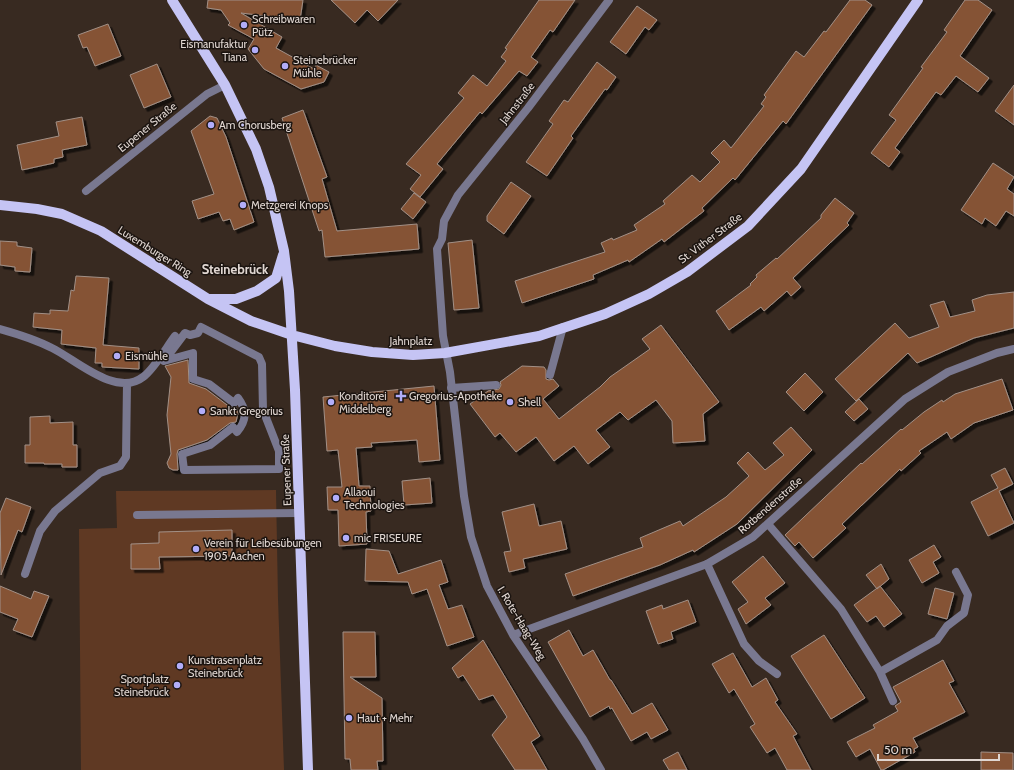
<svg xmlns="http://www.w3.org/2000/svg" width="1014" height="770" font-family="Cabin,sans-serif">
<defs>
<filter id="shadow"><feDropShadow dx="3.5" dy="3.5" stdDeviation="0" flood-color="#0009"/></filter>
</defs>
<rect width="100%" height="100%" fill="#382a21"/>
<path fill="#5f3923" d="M276 490 278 599 284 770H81L79 529 117 528 116 491Z"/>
<path fill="#855336" stroke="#a29086" filter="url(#shadow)" d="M208 0H303L300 20 241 13 282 37 276 48 314 69 316 65 329 72 324 82 301 89 264 69 248 49 254 39 228 25 230 23 221 10 207 8Z
M331 0H398L378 21 367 10 355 23Z
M539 0H575L553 32 550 30 531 57 538 62 527 76 519 71 482 114 480 112 437 164 443 169 420 197 410 189 421 175 406 164 464 98 458 93 473 75 487 86 506 61 501 57 507 49 505 48Z
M850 0H865L872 5 786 124 783 121 735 180 733 178 702 208 704 211 664 242 662 239 629 262 628 260 593 275 594 279 522 303 515 281 605 252 601 243 612 238 613 240 637 230 634 225 665 204 663 201 692 175 700 182 720 162 711 153 724 140 731 148 764 106 761 104 766 97 764 95 796 51 804 57 824 31 826 32Z
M965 0H978L992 10 960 56 989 78 978 92 956 76 941 95 936 92 895 148 900 152 889 167 871 153 896 120 889 115 923 68 921 67 947 32 944 30Z
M637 6 657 20 649 30 645 27 626 54 610 42Z
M108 24 121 56 95 66 87 47 83 48 78 35Z
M597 62 616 77 607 90 605 89 571 136 573 138 547 176 526 162 553 124 549 121 564 100 568 102Z
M157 64 171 97 144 108 130 75Z
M1014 85V125L995 111Z
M303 110 327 177 322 179 337 231 417 224 419 249 325 257 322 230 319 231 282 118Z
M210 116 217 118 226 137 254 222 234 230 230 219 223 221 219 212 198 219 192 201 214 194 191 131Z
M82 117 87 145 62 150 63 157 54 159V163L22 170 17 145 59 136 56 122Z
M993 163 1014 177 1007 189 1014 194V216L1006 211 996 226 985 218 982 224 961 210Z
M511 182 531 196 504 234 487 221V216Z
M414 193 426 202 413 219 401 209Z
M835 198 854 213 847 223 849 225 793 278 801 287 791 296 787 291 764 311 761 307 729 330 716 311 751 285 750 284 757 277 756 275 776 258 777 259 821 218V215Z
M472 240 479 308 454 310 448 243Z
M0 241 17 242V246L32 248 30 272 15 271V267L0 265Z
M76 276 109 278 103 345 139 348V369L102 367V363H95L96 348 61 344 62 330 33 327 34 313 50 314V310L68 311 71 290 74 291Z
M1014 292V328L974 338 917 363 908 353 856 401 835 379 895 323 909 338 939 327 930 305 944 301 950 317 975 311 972 300 987 295Z
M661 325 719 402 703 414 705 441 673 443 672 421 656 400 628 420 620 412 596 430 610 447 588 464 574 446 554 461 536 437 516 452 500 433 495 437 470 404 488 391 499 389 501 385 500 382 522 366 544 367 546 370V379L549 380 553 379 559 386 543 399 559 419 600 387 610 377 650 349 642 339Z
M188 360 189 383 206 389 231 408H237L238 413 236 422 230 423 207 440 178 450 177 454 178 470H173L169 468 167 463 171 454 167 415 171 377 165 366Z
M805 373 823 392 804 411 786 392Z
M1002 379 1013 410 974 423 951 439 947 432 919 451 921 453 901 471 900 469 842 524 846 528 813 558 799 542 795 546 785 535 861 463 862 464 901 429 902 430 924 412 942 400 943 402 955 394Z
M434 386 440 460 419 462 417 440 371 443 372 447 356 448 359 486H370L371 511 366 512 367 544 339 546 338 510H328L327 487H342L338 450 327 451 323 397Z
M859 399 868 409 854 421 845 412Z
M50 416V423L73 422V445H77V467H62V464H44V463H25V445H30V417Z
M791 427 812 450 737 524 694 552 693 550 660 565 573 596 565 574 643 547 640 538 680 521 683 526 726 497 749 476 737 463 748 452 765 470 784 455 773 443Z
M1005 468 1013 484 999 491 1014 523 988 536 971 502 998 488 991 475Z
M430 478 432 503 404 505 402 481Z
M6 498 31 507 22 532 18 530 1 575 0 513Z
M534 504 539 526 561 521 567 549 523 559 525 568 509 572 504 552 511 551 502 512Z
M232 530V556L159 557 160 569H131V544L159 543V532Z
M934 545 941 557 933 562 939 573 922 583 909 560Z
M366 549 389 551 398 574 441 560 448 582 439 585 448 609 462 605 474 637 447 646 427 589 412 594 408 582 365 581Z
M763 556 785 583 765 598 771 605 746 624 738 609 748 602 732 582Z
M881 564 889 579 877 589 866 575Z
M0 586 31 599 34 591 49 596 32 637 13 630 18 619 0 612Z
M880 586 902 614 884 627 876 616 867 622 854 605Z
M935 588 954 593 947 619 928 614Z
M688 600 696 622 671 632 673 639 658 644 646 611 662 605 663 609Z
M569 630 583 656 593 650 610 680H611L632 714 652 703 668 730 651 739 647 732 631 741 612 708 610 709 609 706 590 717 548 642Z
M343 632H375L376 677H350L382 698 383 761H377L378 770H351L350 759H345Z
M824 635 865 698 831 719 791 656Z
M483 640 540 736 531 742 547 770H515L492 735 507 717 493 695 479 700 463 675 458 678 452 668Z
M733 653 752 687 766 678 778 700 775 702 797 734 793 736 811 770H787L775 748 767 753 750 727 755 724 734 689 729 693 712 664Z
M943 660 954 681 949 683 965 712 913 738 918 747 914 749 915 752 883 770H881L870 749 856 757 847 742 875 728 873 725 898 711 895 706 901 702 893 687Z
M678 752 687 770H669L663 760Z
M981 752 1013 753V770H981Z"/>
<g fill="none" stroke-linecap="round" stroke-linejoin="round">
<path stroke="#797890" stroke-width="8" d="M86 191 207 94 225 85
M550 375 563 327
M451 388 496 385
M137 515 299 513
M768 524 841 609 880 672 893 701
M707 564 744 644 759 661 777 674
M880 672 937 640 947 626 964 613 968 595 956 572"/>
<path stroke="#797890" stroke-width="8" d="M201 327 259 357 262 364 263 410 279 451V469L184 470 182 454 210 445 233 427 237 432C247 420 247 410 238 398L234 403 209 384 193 379V353L164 361 185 333 190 335 198 333Z"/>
<path stroke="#797890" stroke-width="8" d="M0 329C18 334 35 339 52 348 75 359 116 398 143 377 154 369 166 348 175 336
M25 574 40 531 55 511 100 473 120 466 126 457 127 383
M513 635 707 564 753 537 905 399 948 372 997 353 1014 349
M601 770 583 739 513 635 487 586 471 537 464 496 450 372 443 336 437 249 442 239 444 221 458 195 528 108 609 0"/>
<path stroke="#c5c4f4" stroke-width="10" d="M172 0 225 85 256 149 269 187 284 251 289 291 295 390 308 770
M0 205 37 209 62 214 101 231 208 299 251 321 292 335 335 346 372 352 413 355 445 353 539 336 605 314 649 294 687 272 748 226 801 169 918 0
M210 299H236L257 291 276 278 283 255"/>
</g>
<g fill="#b2adf9" stroke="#1b1410" stroke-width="1.5">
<circle cx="244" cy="25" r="4"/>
<circle cx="255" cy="50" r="4"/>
<circle cx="285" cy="66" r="4"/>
<circle cx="211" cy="125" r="4"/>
<circle cx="243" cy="205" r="4"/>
<circle cx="117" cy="356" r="4"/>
<path d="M399 390h4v4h4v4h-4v4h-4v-4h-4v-4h4z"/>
<circle cx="331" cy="402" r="4"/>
<circle cx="510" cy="402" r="4"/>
<circle cx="202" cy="411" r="4"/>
<circle cx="336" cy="498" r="4"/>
<circle cx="346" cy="538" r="4"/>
<circle cx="196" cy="549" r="4"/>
<circle cx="180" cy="666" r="4"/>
<circle cx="177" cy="685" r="4"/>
<circle cx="349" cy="718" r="4"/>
</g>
<g text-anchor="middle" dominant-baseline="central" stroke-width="3" stroke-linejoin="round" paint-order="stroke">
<g font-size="11" fill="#e0d6d1" stroke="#1b1410" text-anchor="start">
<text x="252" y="19">Schreibwaren<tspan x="252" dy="13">Pütz</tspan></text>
<text x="247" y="44" text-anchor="end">Eismanufaktur<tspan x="247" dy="13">Tiana</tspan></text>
<text x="293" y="60">Steinebrücker<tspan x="293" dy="13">Mühle</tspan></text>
<text x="219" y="125">Am Chorusberg</text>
<text x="251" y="205">Metzgerei Knops</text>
<text x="125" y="356">Eismühle</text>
<text x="339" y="396">Konditorei<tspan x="339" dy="13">Middelberg</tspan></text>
<text x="409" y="396">Gregorius-Apotheke</text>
<text x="518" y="402">Shell</text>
<text x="210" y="411">Sankt Gregorius</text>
<text x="344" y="492">Allaoui<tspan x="344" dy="13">Technologies</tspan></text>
<text x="354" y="538">mic FRISEURE</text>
<text x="204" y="543">Verein für Leibesübungen<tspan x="204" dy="13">1905 Aachen</tspan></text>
<text x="188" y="660">Kunstrasenplatz<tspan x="188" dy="13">Steinebrück</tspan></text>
<text x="169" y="679" text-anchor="end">Sportplatz<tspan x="169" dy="13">Steinebrück</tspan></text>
<text x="357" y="718">Haut + Mehr</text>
</g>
<g font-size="11" fill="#e0d6d1" stroke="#1b1410">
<text transform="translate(517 103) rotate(-52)">Jahnstraße</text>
<text transform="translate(147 127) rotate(-39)">Eupener Straße</text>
<text transform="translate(710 238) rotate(-37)">St. Vither Straße</text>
<text transform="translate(155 251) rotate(32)">Luxemburger Ring</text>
<text x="411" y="341">Jahnplatz</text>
<text transform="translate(286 470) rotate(-92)">Eupener Straße</text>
<text transform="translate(770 505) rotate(-41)">Rotbendenstraße</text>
<text transform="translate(522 623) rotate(59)">I. Rote-Haag-Weg</text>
</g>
<g font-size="13" font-weight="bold" fill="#e0d6d1" stroke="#1b1410">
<text x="235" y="269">Steinebrück</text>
</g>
</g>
<path d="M878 754v6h121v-6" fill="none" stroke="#e0d6d1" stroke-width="2"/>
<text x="884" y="754" font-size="12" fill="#e0d6d1" stroke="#1b1410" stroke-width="3" paint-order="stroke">50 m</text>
</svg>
